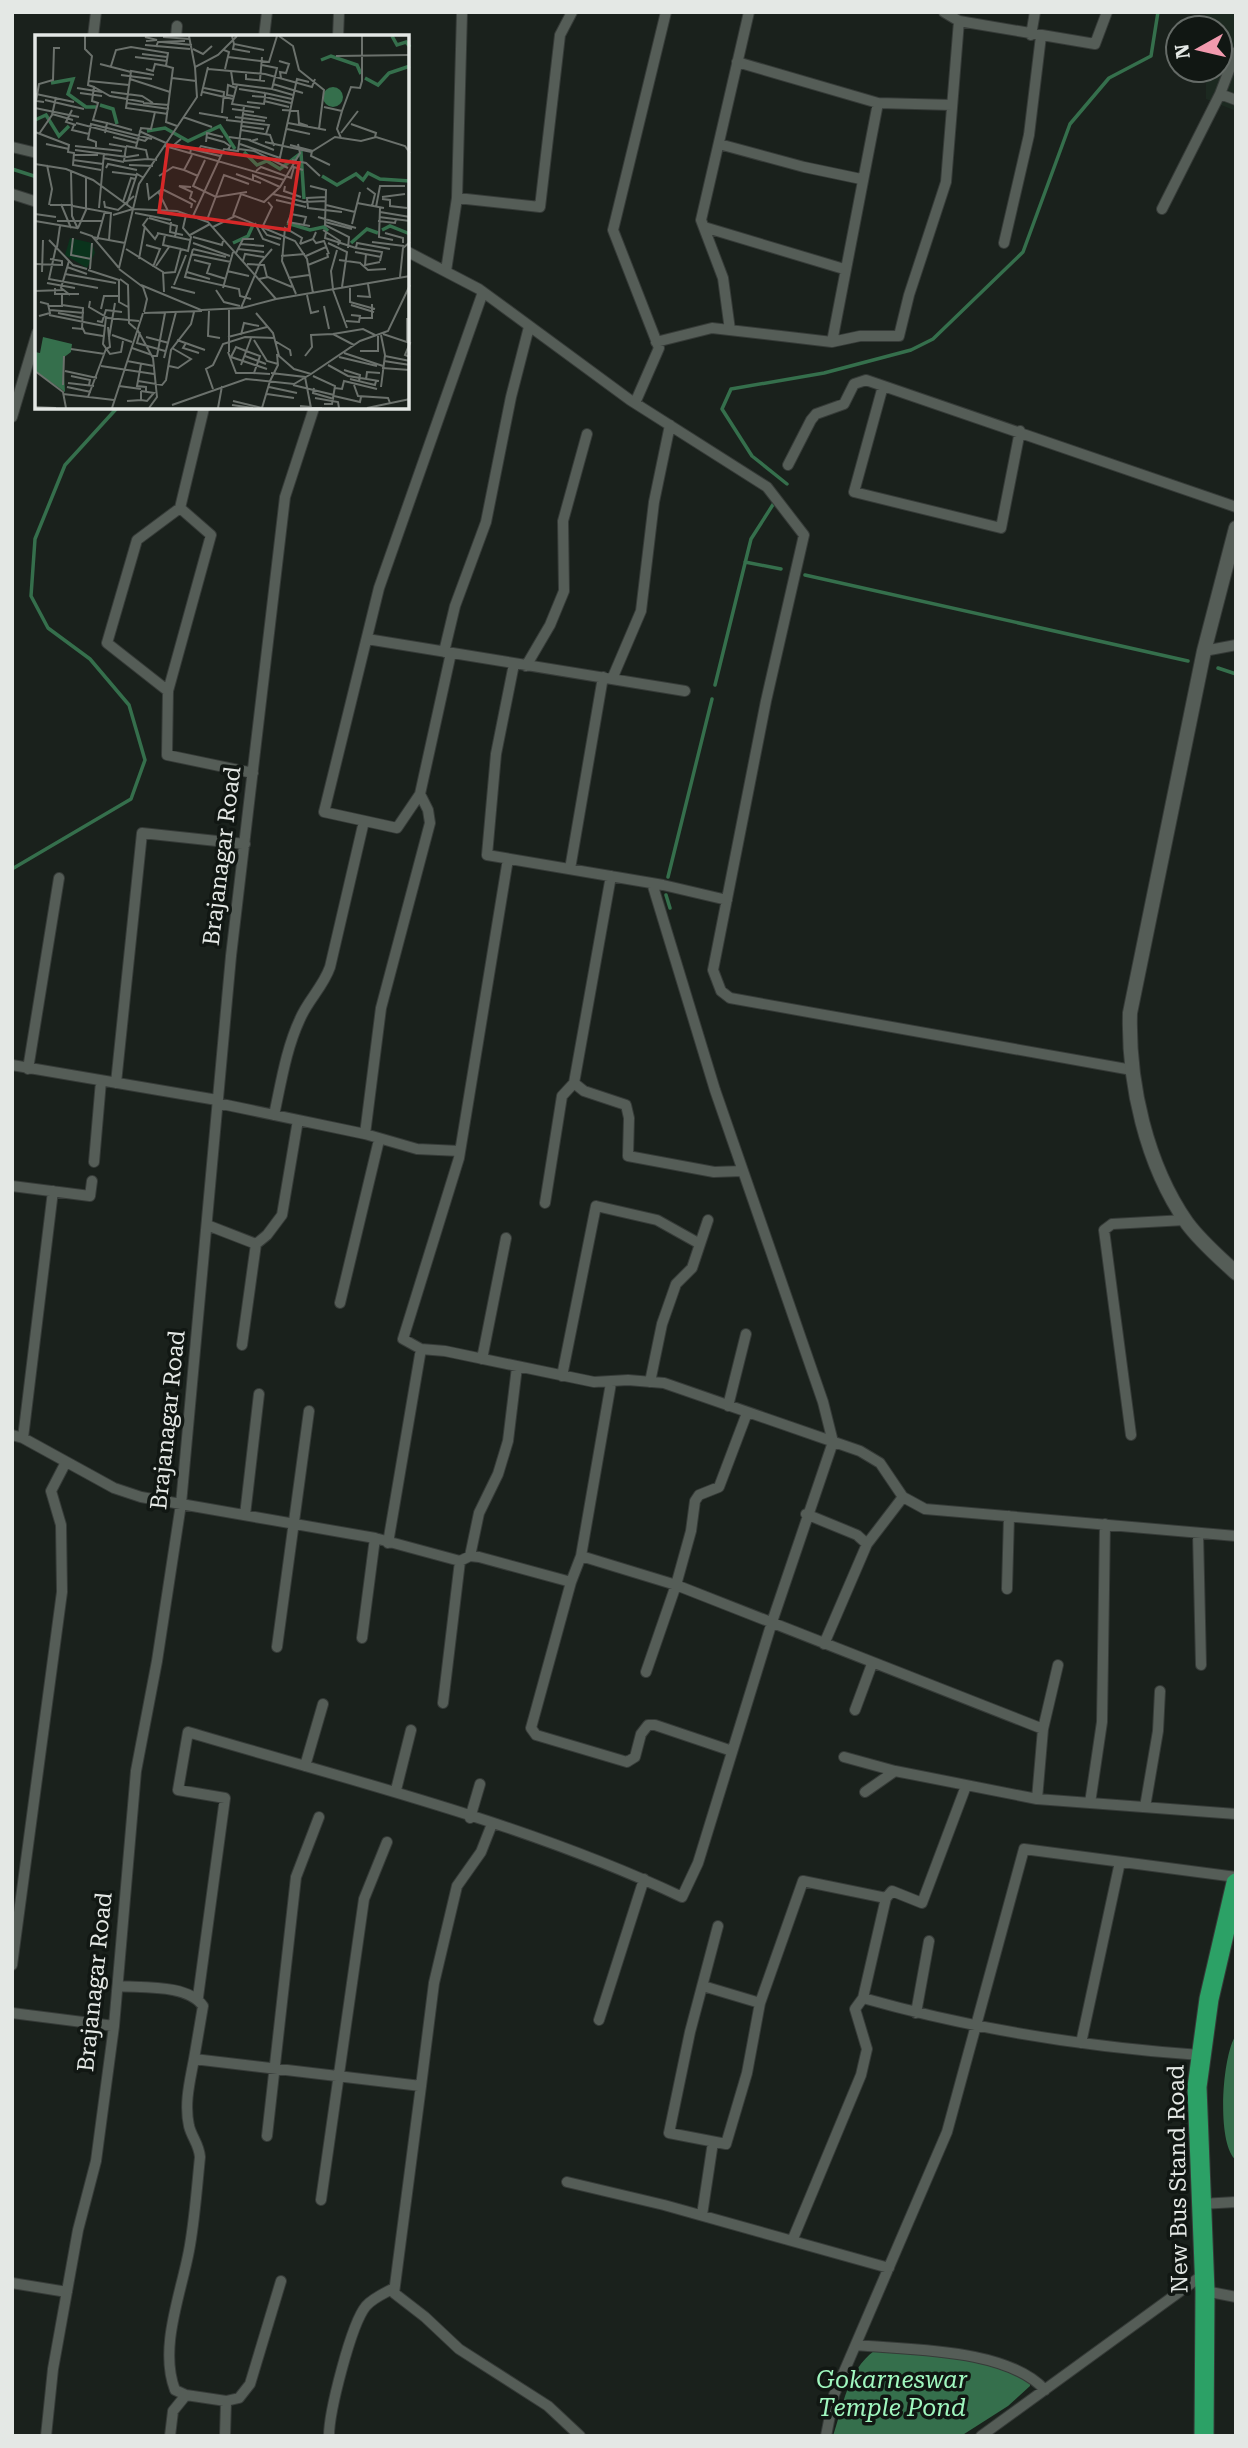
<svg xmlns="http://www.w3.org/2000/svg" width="1248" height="2448" font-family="'Roboto Serif',serif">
<rect width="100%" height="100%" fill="#1a211c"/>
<path fill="#1c2920" d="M1206 12H1236V111L1206 99V70H1220V28H1206Z"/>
<path fill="#356f4c" d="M1236 2035V2160C1216 2144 1222 2055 1236 2035Z
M874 2351C920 2355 994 2353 1030 2383V2386L1008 2406 961 2436H833C843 2406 848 2370 874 2351Z"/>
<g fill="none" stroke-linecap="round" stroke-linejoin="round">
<path stroke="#356f4c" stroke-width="3.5" d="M12 169 37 177
M787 484 752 456 722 409 731 389 824 373 911 350 933 339 1023 252 1070 124 1109 78 1151 56 1158 12
M745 562 781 569
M805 575 1188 661
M1218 668 1236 674
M715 685 751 539 774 503
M12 869 131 799 145 760 129 705 90 659 48 628 31 596 35 539 65 465 117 408
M668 877 712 699
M666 895 670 908"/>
<g stroke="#363b38" stroke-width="12">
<path id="minor" d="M944 12 959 21 1095 44 1107 12
M1031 35 1035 12
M93 37 96 12
M176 37 177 26
M264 37 267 12
M338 37 339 12
M1236 52 1220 94 1236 100
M737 62 878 103 952 105
M719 144 804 167 861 179
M12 147 37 153
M12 194 37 202
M457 198 540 207 560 35 572 12
M1162 209 1220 94
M704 227 844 269
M1004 243 1029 135 1041 36
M408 252 479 289 630 400 767 487 804 535 766 701 713 970 721 991 730 998 1132 1070
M446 271 457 198 462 12
M730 330 723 278 701 220 749 12
M656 342 712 328 832 342 860 336H899L909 295 946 182 959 21
M832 342 878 103
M883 386 854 492 1001 528 1020 431
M635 403 659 348 613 230 666 12
M12 417 37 333
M788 465 811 420 816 414 844 404 854 384 866 380 1236 507
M180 508 211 535 168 691 167 755 253 773
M367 639 685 691
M1204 651 1236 645
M444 652 455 606 486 522 511 397 529 327
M451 653 420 794 397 828 324 812 379 588 483 292
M514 664 496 754 487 855 663 885 727 900
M526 666 550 625 564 591 563 521 587 434
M612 679 641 611 654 502 670 425
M168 691 107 643 137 540 180 508 204 408
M508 859 459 1158 403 1339 421 1349 445 1351 594 1382 628 1380 664 1383 860 1451 880 1463 903 1497 925 1509 1236 1536
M570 869 603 677
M12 1065 217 1100
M28 1069 59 878
M116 1083 142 833 245 844
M574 1083 584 1091 626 1105 629 1118 628 1156 714 1172 743 1171
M217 1103 365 1134 417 1149 460 1151
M274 1115C281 1083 286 1049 300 1019 308 1000 323 987 330 967L364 821
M365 1134 381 1008 430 823 428 810 420 794
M94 1162 101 1081
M12 1186 90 1196 92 1181
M545 1203 562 1096 574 1083 611 876
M207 1225 256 1244 242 1345
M256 1244 267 1235 282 1215 298 1120
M340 1303 379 1140
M482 1359 506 1238
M562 1376 596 1206 657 1220 700 1244
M650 1382 662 1324 676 1284 692 1268 708 1220
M728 1406 746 1334
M12 1435 23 1438 114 1488 141 1497 375 1538 460 1561 470 1556 479 1557 571 1582 581 1556 676 1585 1043 1729 1037 1799 1236 1814
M1131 1435 1104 1230 1112 1224 1185 1220
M23 1438 53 1191
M806 1514 857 1535 867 1544 824 1644
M245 1515 259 1394
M1198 1533 1201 1665
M388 1543 421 1349
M867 1544 903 1497
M470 1556 479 1513 498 1474 508 1441 517 1367
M581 1556 611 1383
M571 1582 531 1728 536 1735 627 1762 635 1757 641 1734 648 1725H655L732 1751
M1007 1589 1009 1516
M362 1638 375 1538
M277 1647 309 1411
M646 1672 676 1585 691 1531 695 1501 699 1495 719 1487 747 1413
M443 1703 460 1561
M855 1710 872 1664
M1043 1729 1058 1665
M844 1757 895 1771
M305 1766 323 1704
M396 1790 411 1730
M865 1792 895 1771 1037 1799
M1090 1803 1102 1722 1105 1524
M1145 1807 1158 1731 1160 1691
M470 1818 480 1784
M718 1926 690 2032 669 2133 726 2144 747 2073 760 2003 803 1881 886 1898
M12 1965 62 1592 61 1525 51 1491 66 1462
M118 1986C142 1988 188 1984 203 2006L194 2059 421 2086 434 1983 457 1886 481 1852 492 1824
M703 1986 760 2003
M198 1997 225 1798 178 1790 188 1732C353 1781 525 1823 682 1897L698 1863 772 1622 833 1442 823 1402 715 1090 652 883
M863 1998C972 2029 1086 2047 1200 2055
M12 2013 114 2026
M916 2013 929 1941
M599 2020 644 1879
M1081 2043 1120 1862
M421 2086 394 2293 425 2317 459 2349 548 2406 580 2436
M267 2136 296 1877 319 1817
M567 2182 664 2205 889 2268
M321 2200 364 1899 387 1842
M1201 2204 1236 2202
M702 2215 713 2142
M792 2241 861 2075 867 2049 855 2009 863 1998 886 1898 892 1891 922 1903 966 1786
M12 2283 67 2292
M1205 2291 1236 2297
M856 2345C909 2350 1007 2348 1045 2390
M186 2395 175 2390C158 2346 183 2289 190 2245 195 2216 197 2186 200 2157 199 2144 192 2138 189 2126 184 2103 190 2081 194 2059
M46 2436 53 2369 78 2230 96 2161 114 2026 136 1771 157 1661 181 1504 231 956 285 497 314 408
M170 2436 173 2411 186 2395 226 2401 239 2398 250 2384 281 2281
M225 2436 226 2401
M329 2436C329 2412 351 2324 366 2306 373 2298 385 2293 394 2288
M826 2436 834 2395 947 2132 1024 1849 1236 1877
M981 2436 1204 2274"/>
</g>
<g stroke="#363b38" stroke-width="16">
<path id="tertiary" d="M1236 528 1204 651 1130 1013C1128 1083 1146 1164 1187 1223 1201 1242 1219 1257 1236 1273"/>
</g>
<g stroke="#363b38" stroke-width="21">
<path id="trunk" d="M1204 2436 1205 2291 1197 2087 1209 1999 1236 1883"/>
</g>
<use href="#minor" stroke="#555d57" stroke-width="10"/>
<use href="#tertiary" stroke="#555d57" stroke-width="14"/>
<use href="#trunk" stroke="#2ca166" stroke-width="19"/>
</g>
<g text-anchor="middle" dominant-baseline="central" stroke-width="7" stroke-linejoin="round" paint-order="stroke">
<g font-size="23" fill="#e4e8e5" stroke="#111713">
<text transform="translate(222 856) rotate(-83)">Brajanagar Road</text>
<text transform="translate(168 1420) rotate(-84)">Brajanagar Road</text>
<text transform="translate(95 1982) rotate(-84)">Brajanagar Road</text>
<text transform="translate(1178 2179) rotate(-91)">New Bus Stand Road</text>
</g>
<g font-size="24" font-style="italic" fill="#a0f7bf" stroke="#111713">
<text x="892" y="2380">Gokarneswar<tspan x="892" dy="28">Temple Pond</tspan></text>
</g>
</g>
<g transform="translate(35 35)">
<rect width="374" height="374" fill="#1a211c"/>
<path d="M35 203 57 208 60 218 52 233 30 220Z" fill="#0a331c"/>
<path d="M288 62a10 10 0 1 1 20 0a10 10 0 1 1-20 0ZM8 302 37 309 36 317 28 323 30 357 0 336V317L5 318Z" fill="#356f4c"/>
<path fill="none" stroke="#356f4c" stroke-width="3.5" d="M357 1 362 10 371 7 375 12M286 25 296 21 322 30 326 39M330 43 343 50 354 38 375 31M16 48 38 44 33 59 51 72H61M65 70 78 74 82 89M0 85 11 80 24 101 34 91M112 96 130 93 153 106 185 91 200 114M209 117 222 130 232 126 245 134 266 118 269 164M287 141 302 150 321 139 328 145 333 138 345 144 375 146M252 188 275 195 289 192 293 196M347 195 355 191 375 199M198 208 213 201 218 190M316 208 332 194 343 198"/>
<path fill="none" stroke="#6b716c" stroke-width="2" d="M50 1V14L57 21 53 50 59 52 57 66 63 68 58 85 72 88 70 98M154 1 160 32M197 1 199 9 229 15M244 1 258 11 264 35 289 55 284 94M110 2 122 5 111 6M128 2 155 4M127 7 157 10M199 9 198 14 215 17M110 10 155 14M121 12 123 7 150 6M158 14 168 19 177 11M189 15 194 17 190 34M107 19 132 22M301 21 374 20M100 22 132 26M193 22 234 27 242 1M244 26 254 29 251 38 245 37 246 43M65 29 96 37M227 30 242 33 237 54M76 31 81 15 96 12 133 18 131 31 138 33 131 87 142 91M111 34 118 36 120 29 131 31M173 34 230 39 277 52 280 44M196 36 198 49 237 54M211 39V44L230 46M86 40 117 44M119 40 96 36 91 73 133 79M137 43 161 46M95 44 135 57M225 45 227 22M54 46 94 50M238 49 268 58M202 50 197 69 225 73M59 52 75 61 109 67M42 53 67 57M169 53 189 57 187 78M204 54 230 58M237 54 258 60M76 57 107 61 118 68M168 57 198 64M45 58 67 61M1 59 39 67M166 61 173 32M198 61 192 60 193 50 201 53M217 61 230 62V58L257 64M10 65 49 74M229 66 254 72M9 67 1 66 4 49 18 45 19 13H25M212 67 229 69 230 62 256 68M92 68 134 74M108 68 134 70M289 72 307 76 302 94 306 103M0 73 44 82M197 74 219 77M37 75 31 87 41 90M247 75 263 76 264 88 273 91M307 76 316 52 325 53 327 46V1M164 78 193 83M17 79 38 85M208 79 232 83M148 82 177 92M200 82 230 86M191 85 234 90 231 99M41 88 110 106 113 103M72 88 97 95M253 88 291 95M316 89 341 98 340 102M39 90 37 95 54 99M207 91 229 94M252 94 275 99M206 95 235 100 239 111M104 96 131 108M0 97 34 110 33 117 39 118 38 130 66 135M306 98 323 76M4 99 17 80 21 62M78 102 102 108M171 102 189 107 195 111 193 115M194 102 216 105M146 104 140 109 156 114M223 104 216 106 239 115M171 107 172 98 188 102M230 107 276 117 300 102 326 106 341 102 370 111 375 118M11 109 34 114M74 109 91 112 89 126 113 124M205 109 245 123M255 110 278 116M40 111 87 116M91 111 111 115 113 124 122 125M130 111 249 145M61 112V107L53 104 56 89 117 104M101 112 106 93 116 94 120 77M204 114 219 116 253 133M40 115 92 122 104 120M163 115 166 111 188 116M277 116 276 121 295 130M155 119 156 114 185 121M39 120H63M157 120 149 135 163 141M68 123 89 127M38 125 68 129M170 125 158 151 181 162 212 157M257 125 271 128 285 141M244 127 262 44 274 47M0 129 31 134 58 145 98 174 142 176 173 187 241 264M12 130 17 154 14 170M94 130 118 131M71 133 73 129 102 135M36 136 37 181 43 194M221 136 226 132 256 143 259 132 268 135M77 137 101 140M201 139 226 148M124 141 138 132 149 135M218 145V140L245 152M112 148 114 164 127 154 157 169 156 173M250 151 249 156 266 162M275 151 291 155 290 190 314 202 313 213M156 152 144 151 157 157 155 163 161 167M332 153 340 159 337 171M123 156 133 176M238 159 269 167 291 166M291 162 272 163 273 173 307 177M347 162 370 159M347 164 355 165V171L372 173M241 165 271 172M69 166 70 172 83 175 99 161M88 167 96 143 100 144M233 167 237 172 227 193 232 200 246 204M322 168 349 173M26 169 36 193M92 169 102 139 109 143M15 170H38M291 170 320 177M38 171 76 178 74 205M341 172 345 151H370M64 173 69 118M345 173 344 202 358 205M258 174 253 187 275 191M345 177 375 182M100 178 136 185M0 179 21 182M256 179 271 182 269 189M78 180 98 174 104 149 162 62 160 32 183 20 202 1M158 181 189 114 203 116 209 71M198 181 206 159 229 167 245 152 265 118 263 109M283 182 321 193M344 182 375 186M113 183 108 190 120 204 123 199M114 183 142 191 140 202M172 185 189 140 214 149M0 186 42 193M22 186H67M343 186 360 188 361 184M136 187 135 197 148 200M290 187 317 194M220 188 228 204 245 210M317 189 325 157M178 192 200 181 260 206 272 224 278 258M43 193 51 175V143M288 195 305 206 303 210M45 197 57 201 84 233M291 197 290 203 321 213M122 198 155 205M350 198 368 203V208M130 200 128 210 146 214M155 200 175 189M57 202 90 208M158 202 187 210 188 206M38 203 36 220 56 224M278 204 281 208 289 206 294 219M14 205 38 230 52 234M62 205 70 176M337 207 369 211M158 208 195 221M293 208 312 217 307 252M205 209 229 211M265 209 278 204 281 197M111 210 125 214 118 232M21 212 14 244 63 253M22 212 25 191M321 213 322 208 355 214M321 213 347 217 345 226M91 214 128 237 129 257M158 214 150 242 204 254 205 261 216 264M158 214 191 222M203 214 229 217M320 217 346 222M201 218 208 204H219M156 219 196 227M331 219 330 230 345 227M246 221 270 219M271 221 291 212M104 224 110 191M159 225 175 229 172 238 191 244M304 225 326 228M34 226 26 253 35 260M208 226 210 219 229 222M325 228 333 235 351 234M0 229 27 230V226L15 224M212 229 229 230 232 242M273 230 293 222 292 218M121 231 134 212M32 232 52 239M84 233 98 174M55 234 57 208M84 234 108 252 112 264 109 277M53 235 84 245V267L93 272M192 236 214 241M7 237 8 205M152 237 175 244M128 238 140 237 146 214 153 216 156 202 148 193 151 180M30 239 81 248M365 242 368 213 375 207M253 243 274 240M85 244 93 250 94 288 101 294M224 244 233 242 257 252M12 248 40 253M106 250 166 275 207 273 241 264M139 250 151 220M136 252 160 258M20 253V259H44M188 253 198 217M315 253V267L340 274M298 254 296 236 302 215M181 255 189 267 205 271M298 255 312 293M0 256 28 255M261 259 247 226 250 193 267 203 265 209M272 260 276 278 284 276M322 261 335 262 333 249M241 264 375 241M55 266 54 272 73 283 104 286M27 270 48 273 47 294 37 293M316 270 339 277M13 271H27V259M289 271 294 294M206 273 225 228 237 214M66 274 69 261H83M15 275 49 278M174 276 173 301 185 303M23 278 48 283M109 278 167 276M221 278 238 298 244 321 259 334 276 339 325 306 353 296 375 250M14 280 69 291M4 281 15 278 13 269 5 267M71 282 68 309 75 319 86 317 88 306M325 283H337V269M62 286 67 287 71 275 87 277M311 286 324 287 325 281 316 280M47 292 50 298 68 301M102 294 118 323 122 362 114 373M105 297 102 308 130 316M298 299 328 294 340 300M348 299 375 308 370 320 375 322M77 300 97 307M206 300 209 288 224 291M346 300 350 320 346 352M111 302 134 308M193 302 232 292M74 303 80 268M142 305 170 315M219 305 232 326 243 329M240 306 255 315 256 321M151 308 148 313 164 318M372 308V283M97 313 117 320M36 314 70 319M71 314 75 312 73 292M211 316 225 321 219 338 235 339M325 316H343V301M193 317 201 338H219M194 317V275M309 318 348 331M117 321H122L130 278M210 321 231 329M270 321 277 312 276 300 298 299 319 310M350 321 375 326M196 322 232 334M196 322 201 312 211 316M304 322 342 331M129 323 141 277M92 326 119 331M349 326 375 330M106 329 102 351 111 352V357M206 330 216 303M293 330 313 341 344 346M66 331 119 339M134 331 143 333 156 324 137 313M347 333 375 335M309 335 325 340 324 346M0 336 28 357 31 373M30 336 62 343M236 338 270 342 276 373M36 341 55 345 54 350M278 341 300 351 297 369H289M315 344 340 350 341 346M331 345 332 337 345 338M103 346 127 350 131 345 136 315 156 289 159 277M235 346 243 330 242 319M33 348 59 351M28 350 29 321M258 350 299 360M319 350 323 361 353 363 355 368M84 351 106 354M32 352 56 357M234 352 262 358M279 353 278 358 299 364M300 353 307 354 309 346 342 354M178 354 171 334 178 330 188 309 210 302 240 303M28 359 79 365M232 359 259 363M299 361 325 367 326 362M53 362 71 314M280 363 303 367 304 373M106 365 112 366 119 358 106 356M92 366 106 365V356M198 366 227 373M137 370 211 344 259 349 276 339M197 370 218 373M265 371 287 373M0 372 21 373M77 373 108 278M183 373 187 351M227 373 235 346M332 373 375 364"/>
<path fill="#d62828" fill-opacity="0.15" stroke="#d62828" stroke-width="3.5" d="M133 110 264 128 254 195 124 177Z"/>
<rect width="374" height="374" fill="none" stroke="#e4e8e5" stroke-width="3.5"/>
</g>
<rect width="1248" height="2448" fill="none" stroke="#e4e8e5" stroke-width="28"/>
<g transform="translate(1199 49) rotate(262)"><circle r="33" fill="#111713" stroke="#656b67" stroke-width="2"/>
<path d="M0-5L12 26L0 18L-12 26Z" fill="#f29aae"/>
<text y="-10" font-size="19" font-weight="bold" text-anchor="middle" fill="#e4e8e5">N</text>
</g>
</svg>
